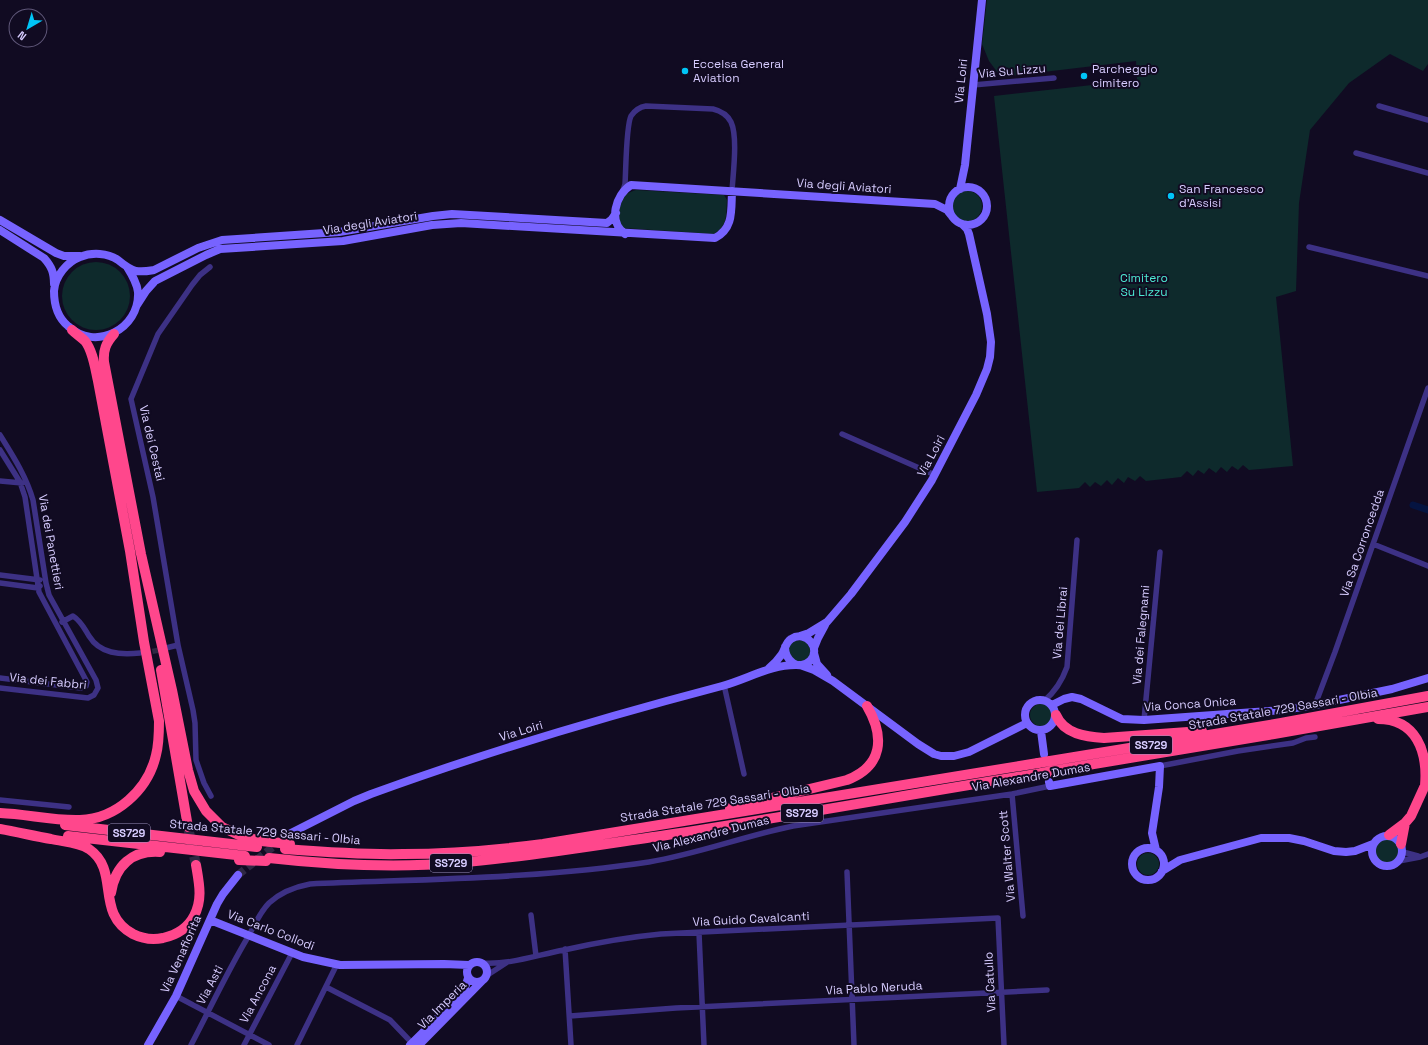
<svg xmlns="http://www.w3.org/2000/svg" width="1428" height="1045" font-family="'Space Grotesk',sans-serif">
<rect width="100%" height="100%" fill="#110b22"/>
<path fill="#0e2a2c" d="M987 0H1428V64L1423 71 1390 54 1349 83 1310 130 1299 203 1296 291 1276 297 1293 466 1249 470 1243 465 1238 470 1232 466 1227 472 1221 467 1216 473 1209 468 1204 474 1198 470 1193 476 1187 471 1181 477 1146 481 1140 476 1135 481 1128 477 1124 483 1118 478 1112 485 1107 480 1101 486 1095 482 1090 487 1085 482 1079 488 1037 492 994 96 1137 80 1136 61 1001 77 989 61 982 44Z
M636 190 724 195 727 200C726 216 728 225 714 234L623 228C617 222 619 203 624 197 627 193 632 191 636 190Z
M952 206a15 15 0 1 1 30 0a15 15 0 1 1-30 0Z
M62 296a34 34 0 1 1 68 0a34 34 0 1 1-68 0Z
M805 640 811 650 808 659 799 662 790 658 788 647 793 641Z
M1030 715a11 11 0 1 1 22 0a11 11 0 1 1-22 0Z
M1375 851a12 12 0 1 1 24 0a12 12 0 1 1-24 0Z
M1137 864a11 11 0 1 1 22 0a11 11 0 1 1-22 0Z"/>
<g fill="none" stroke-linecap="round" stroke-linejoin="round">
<path stroke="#051441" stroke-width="7" d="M1413 505 1428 510"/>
<path stroke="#2f2843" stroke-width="5.5" stroke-dasharray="5.5 3" stroke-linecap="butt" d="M144 653 165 649"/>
<path stroke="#2f2843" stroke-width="8" stroke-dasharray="8 4" stroke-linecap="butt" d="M238 875 289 834"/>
<path stroke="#2f2843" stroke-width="10" stroke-dasharray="10 5" stroke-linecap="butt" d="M188 827 196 865"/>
<path stroke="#3d3185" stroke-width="5.5" d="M973 85 1054 78
M1379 106 1428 120
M1356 153 1428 173
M623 190 625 184C626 170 626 126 631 116 635 110 640 107 646 106L713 109C721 111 727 114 731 122 738 137 733 174 732 191
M1309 247 1428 276
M210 267 200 275 192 285 158 334 131 399 153 497 178 645 193 710 195 723 196 760 204 783 211 796
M842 434 935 475
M0 435C13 456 26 476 33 500L46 583 49 595 96 680 98 688 94 695 88 698 0 688
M0 450 20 482 25 497 39 592 87 682 86 686 81 688 0 678
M0 481 22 483
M1373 544 1428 566
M0 575 40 580
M0 583 38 588 40 586
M62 622 73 616C81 621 84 628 89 636 100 654 120 655 140 653
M166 648 178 645
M724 685 744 774
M1044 701C1056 691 1062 681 1067 667L1077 540
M1315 705 1335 652 1428 388
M1144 720 1160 552
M1160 766 1238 751 1293 743 1306 738 1315 737
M1012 794 1023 916
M0 800 69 807
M1403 852 1418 856
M1399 861 1420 857 1428 854
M847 872 854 1045
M531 915 536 956
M699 933 704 1045
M565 949 571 1045
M482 963C509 965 537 955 564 950 595 943 629 937 661 934L998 918 1004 1045
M486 976 506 963
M326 987 390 1020 412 1043
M176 996 269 1045
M570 1016 676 1008 1047 990
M191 1045C210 1009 227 972 248 937 254 926 260 912 269 903 281 892 294 887 310 884 423 879 537 879 649 862 698 854 744 836 793 826L1012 794 1050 786
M244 1045 292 953
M297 1045 337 964"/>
<path stroke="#7763ff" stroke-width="8" d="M949 206a19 19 0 1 1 38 0a19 19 0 1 1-38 0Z
M960 189 965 165 982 0
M0 220 56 253 64 256H80
M0 230 44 258C52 267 54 273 54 284
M625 234C608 222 615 195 631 185L935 204 947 210 951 215
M127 267C132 275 137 283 138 292 140 329 95 352 68 326 57 317 54 305 54 291 55 276 67 262 80 257 92 252 108 253 118 260 124 265 129 269 136 271 143 272 148 271 154 270L198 248 222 240 339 232 433 216 452 214 607 223 612 219 616 213
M137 305 146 291 155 281 206 255 220 249 343 241 432 225 461 223 715 238C734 228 731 210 732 191
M800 636 809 633 827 622 851 594 905 522 932 480 976 395 987 369 990 357 991 342 987 314 969 234 967 229 962 224
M814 648 818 638 825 625
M814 653 817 664 827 675
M800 665 814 670 833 681 918 744 934 754 941 756H954L969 752 1027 723
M769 668C774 664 778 660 782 654 785 649 786 642 791 639 806 629 822 649 810 661 798 672 785 660 785 647
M1025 715a15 15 0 1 1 30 0a15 15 0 1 1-30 0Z
M1052 705 1064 699 1072 697 1081 699 1122 719 1144 720 1283 710 1315 705 1392 689 1428 678
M1041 731 1044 754
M1049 782 1050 786 1160 766 1159 787 1152 833 1156 850
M289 834 354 801 371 794C486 752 604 717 722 686 748 679 771 664 798 665
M1372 851a15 15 0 1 1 30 0a15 15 0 1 1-30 0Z
M1132 864a16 16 0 1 1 32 0a16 16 0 1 1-32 0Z
M1162 871 1180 860 1261 838H1289L1304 841 1334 851 1346 852 1355 851 1373 844
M210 920 303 957 340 965 444 964 469 965
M467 972a10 10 0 1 1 20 0a10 10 0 1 1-20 0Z
M148 1045 176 996 217 904 223 894 238 875
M410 1045 459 997 464 991 468 978
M419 1045 482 981"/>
<path stroke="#ff478c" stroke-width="10" d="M114 334C106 343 103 350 104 362L141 554 172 690 188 770 194 791 206 811 222 827 241 836 261 841
M161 670 188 827
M1056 715C1064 734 1086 737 1104 738L1202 731
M1378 719C1416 719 1428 751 1425 786
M1050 761 1281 723 1428 696
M1052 771 1274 734 1428 707
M730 808 847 780C883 766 885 737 867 706
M0 813C27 814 53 821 80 820 116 819 148 790 156 755 159 744 159 732 159 721L144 642 130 551 98 381C95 368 93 351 85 341 81 337 76 334 72 330
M65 825 257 847
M0 829C17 832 34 836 51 839 64 842 78 842 89 849 121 871 94 913 133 934 143 939 153 940 163 938 176 935 188 928 194 916 203 899 199 883 196 865
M1389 835 1405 823 1411 816 1427 781
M68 836 245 856
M1401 844 1405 823
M285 849C324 852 364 855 403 854 450 854 497 850 543 844L1038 763
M269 858C331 865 395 868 457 863 527 857 597 845 667 835 792 816 917 793 1042 773
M111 893C115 866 132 850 160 852"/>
<path stroke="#ff478c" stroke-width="10" d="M1038 763 1050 761
M1042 773 1052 771
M261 841 290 844
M239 860 266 861"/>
</g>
<g fill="#00c5f7" stroke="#110b22" stroke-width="1.5">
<circle cx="685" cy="71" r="4"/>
<circle cx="1084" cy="76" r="4"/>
<circle cx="1171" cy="196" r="4"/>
</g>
<g text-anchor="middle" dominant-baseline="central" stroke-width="4" stroke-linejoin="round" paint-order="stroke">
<g fill="#110b22" stroke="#9c92bd" stroke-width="1">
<rect x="1130" y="736" width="42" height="18" rx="3"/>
<rect x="781" y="804" width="42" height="18" rx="3"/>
<rect x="108" y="824" width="42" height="18" rx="3"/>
<rect x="430" y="854" width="42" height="18" rx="3"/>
</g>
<g font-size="11" font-weight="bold" fill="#d7ccff">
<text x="1151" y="745">SS729</text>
<text x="802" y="813">SS729</text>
<text x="129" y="833">SS729</text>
<text x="451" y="863">SS729</text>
</g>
<g font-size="12" fill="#d7ccff" stroke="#110b22" text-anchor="start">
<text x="693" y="64">Eccelsa General<tspan x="693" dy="14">Aviation</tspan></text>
<text x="1092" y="69">Parcheggio<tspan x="1092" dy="14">cimitero</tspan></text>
<text x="1179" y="189">San Francesco<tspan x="1179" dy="14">d'Assisi</tspan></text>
</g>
<g font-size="12" fill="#d7ccff" stroke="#110b22">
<text transform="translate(1012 71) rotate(-5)">Via Su Lizzu</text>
<text transform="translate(961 81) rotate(-84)">Via Loiri</text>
<text transform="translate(844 186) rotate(4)">Via degli Aviatori</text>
<text transform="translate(370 223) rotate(-9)">Via degli Aviatori</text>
<text transform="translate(152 443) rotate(77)">Via dei Cestai</text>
<text transform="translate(931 456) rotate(-62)">Via Loiri</text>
<text transform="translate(51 542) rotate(80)">Via dei Panettieri</text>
<text transform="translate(1362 543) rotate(-71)">Via Sa Corroncedda</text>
<text transform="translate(1060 623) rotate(-85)">Via dei Librai</text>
<text transform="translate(1141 635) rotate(-85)">Via dei Falegnami</text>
<text transform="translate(48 681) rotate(6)">Via dei Fabbri</text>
<text transform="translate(1190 704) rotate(-4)">Via Conca Onica</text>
<text transform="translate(1283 709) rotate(-10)">Strada Statale 729 Sassari - Olbia</text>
<text transform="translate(521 731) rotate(-17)">Via Loiri</text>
<text transform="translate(1031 777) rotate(-10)">Via Alexandre Dumas</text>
<text transform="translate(715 803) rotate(-9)">Strada Statale 729 Sassari - Olbia</text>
<text transform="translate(265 832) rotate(5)">Strada Statale 729 Sassari - Olbia</text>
<text transform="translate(711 834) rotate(-14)">Via Alexandre Dumas</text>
<text transform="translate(1007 856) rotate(-95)">Via Walter Scott</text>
<text transform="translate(751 919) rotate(-3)">Via Guido Cavalcanti</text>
<text transform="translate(271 930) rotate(21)">Via Carlo Collodi</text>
<text transform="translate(181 954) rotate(-66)">Via Venafiorita</text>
<text transform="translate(990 982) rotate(-93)">Via Catullo</text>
<text transform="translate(210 985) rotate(-62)">Via Asti</text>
<text transform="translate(874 988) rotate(-3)">Via Pablo Neruda</text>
<text transform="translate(258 994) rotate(-62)">Via Ancona</text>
<text transform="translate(442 1005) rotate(-45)">Via Imperia</text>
</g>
<g font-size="12" fill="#4dead3" stroke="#110b22">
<text x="1144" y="278">Cimitero<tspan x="1144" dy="14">Su Lizzu</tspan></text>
</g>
</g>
<g transform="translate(28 28) rotate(218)"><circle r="19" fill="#110b22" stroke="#60587a"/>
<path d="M0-3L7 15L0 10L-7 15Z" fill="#00c5f7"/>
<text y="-6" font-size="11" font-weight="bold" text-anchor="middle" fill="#d7ccff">N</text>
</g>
</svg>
